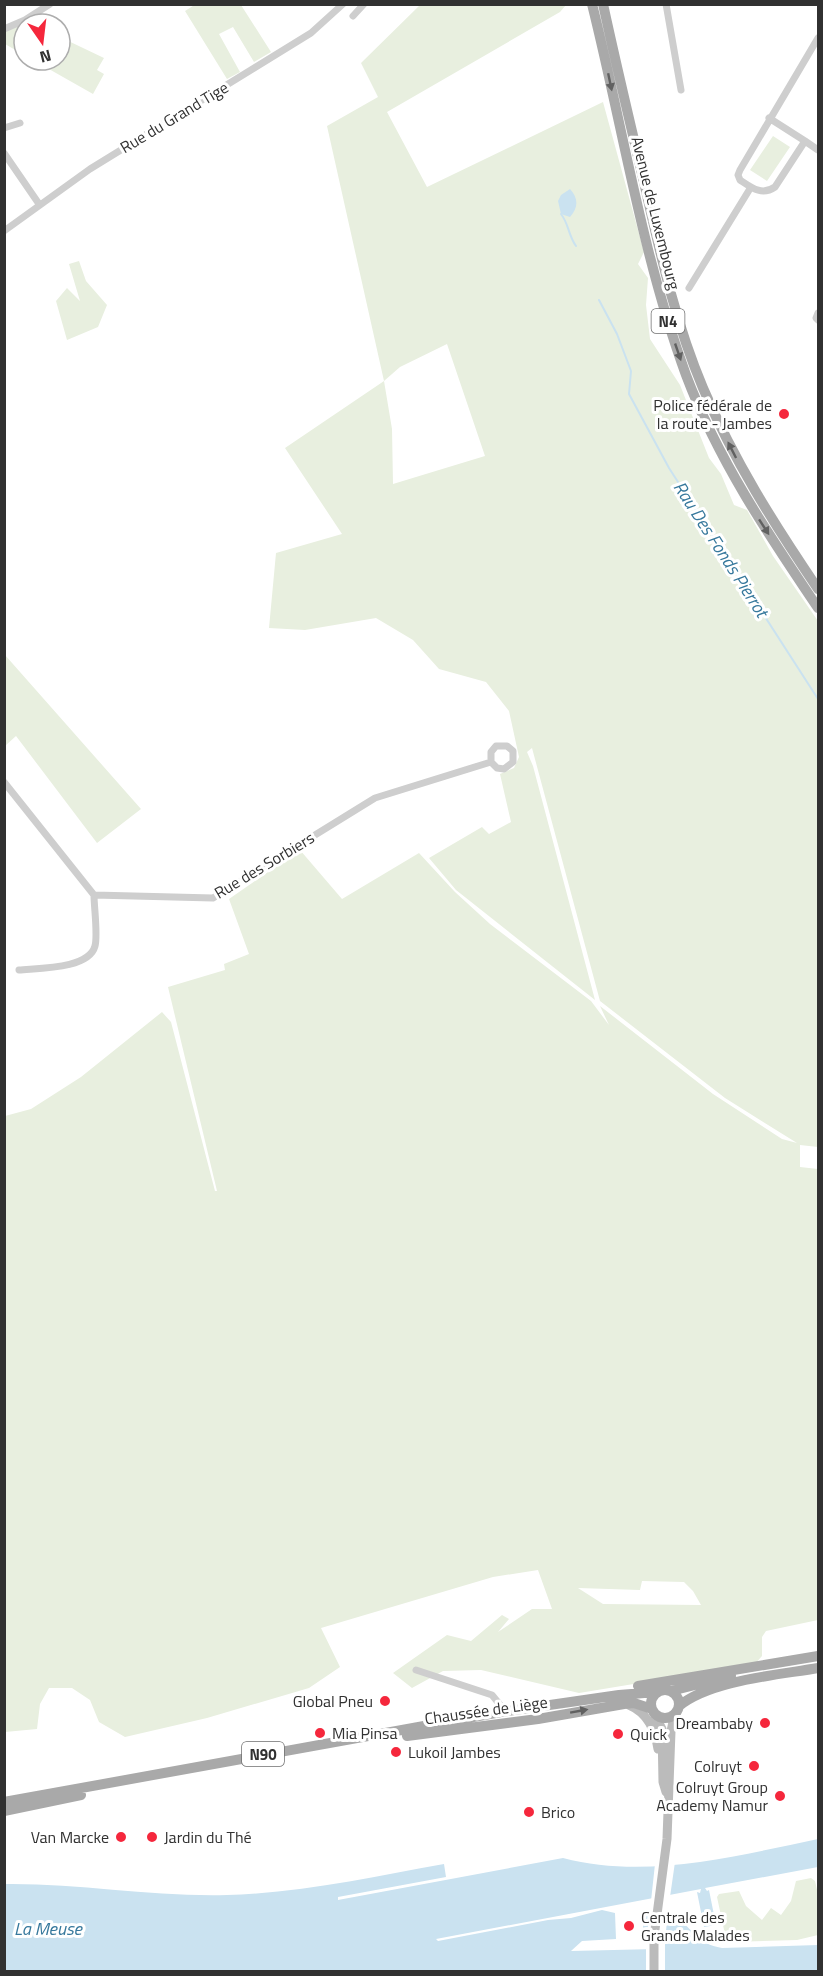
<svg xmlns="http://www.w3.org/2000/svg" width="823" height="1976" font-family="'Titillium Web',sans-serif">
<rect width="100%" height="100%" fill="#fff"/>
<path fill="#e8efdf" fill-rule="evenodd" d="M196 4 241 5 271 52 254 62 233 27 219 34 240 72 227 79 185 11Z
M420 5H566L560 12 387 112 427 187 603 102 644 252 638 264 648 278 646 305 650 339 680 385 709 458 721 474 734 505 747 510 773 556 818 621V1147L800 1145V1167L818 1169V1620L766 1631 762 1637V1656L755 1664 579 1693 481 1670 443 1671 412 1688 393 1673 447 1635 471 1641 502 1615 509 1619 498 1632 532 1609H552L538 1570 493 1577 321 1628 340 1667 309 1688 207 1718 125 1737 99 1722 90 1700 72 1688H49L40 1704 37 1729 5 1732V1116L31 1109 81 1077 162 1012 171 1022 215 1191H217L168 987 225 970 224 964 249 954 229 899 300 850 342 899 419 853 455 892 490 924 591 1001 609 1025 600 1006 713 1094 782 1139 797 1143 725 1098 600 1001 532 748 527 752 533 766 595 1000 456 890 429 858 482 827 489 834 511 822 500 774 514 768 519 757 509 711 486 682 439 669 413 640 376 618 305 630 269 628 276 553 342 534 285 448 384 381 327 126 378 97 361 63ZM447 344 485 456 393 484 392 429 384 381 400 367ZM642 1581 684 1582 693 1591 701 1605 603 1604 578 1588 640 1590Z
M25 20 34 24H24V55L5 44V29Z
M60 37 104 58 97 70 104 74 93 94 33 60H60Z
M773 136 790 147 767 181 750 170Z
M79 261 86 281 107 305 98 327 67 340 56 301 67 288 80 301 69 264Z
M5 655 141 809 97 843 16 736 5 746Z
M811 1878 815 1881 818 1894V1935L797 1940 730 1942 726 1939 717 1897 719 1894 739 1891 746 1906 762 1920 771 1908 781 1915 791 1901 796 1881Z"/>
<path fill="#cae2f0" d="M570 189C579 199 578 208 570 217L561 214 558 201 561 195Z
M818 1839V1867L705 1888 707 1891 709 1890 716 1925 704 1927 697 1892 700 1893 701 1889 436 1939 438 1941 548 1920 571 1918 602 1910 615 1913 616 1939 582 1941 571 1951 656 1949 657 1940 643 1939V1912C653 1913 666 1912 675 1917 694 1929 697 1944 722 1948L818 1945V1971H5L4 1884C79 1883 153 1897 227 1895 300 1893 372 1877 444 1864L446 1877 338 1897V1900L563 1858C646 1880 736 1856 818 1839Z"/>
<path fill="#fff" d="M675 1862 670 1897 651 1901 655 1864Z
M650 1909 668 1911 665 1941V1972L646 1971V1946H654V1942H646Z"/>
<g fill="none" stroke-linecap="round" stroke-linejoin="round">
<path stroke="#cae2f0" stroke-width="2" d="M561 214C569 224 568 235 576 246
M599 300 617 334 631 371 629 394 669 468 818 699"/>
<path stroke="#cecece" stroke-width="7" d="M666 4 681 90
M353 16 364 4
M4 29 25 20 50 4
M769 118 805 141 775 187C762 196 752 188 740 180L738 175 740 170 818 38
M4 128 20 123
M805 141 818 150
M4 153 39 204
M4 231 90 169 311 33 343 4
M689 288 751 187
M818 313 816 318 818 320
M4 782 94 895 213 898 375 798 491 762 497 768 504 769 513 762V751L507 746H496L491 752V762
M19 970C39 968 89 969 95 946 98 935 94 907 94 895
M416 1670 492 1695 501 1706V1712"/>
<path stroke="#bbb" stroke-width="9" d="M629 1705C648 1713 655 1730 658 1749
M654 1713 662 1729 663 1782 666 1792
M654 1972V1937L667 1839 671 1731 675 1713"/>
<path stroke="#a9a9a9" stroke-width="10" d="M592 4C623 128 642 255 686 375 718 460 768 534 818 608
M603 4C616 64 630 123 644 182 660 252 675 322 703 388 734 461 774 524 818 589
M638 1686 818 1656
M651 1704a14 14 0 1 1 28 0a14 14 0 1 1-28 0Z
M671 1691 731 1676
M679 1706C711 1680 778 1675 818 1668
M407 1736 538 1719 624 1704 634 1703 652 1709
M4 1802 501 1712 619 1695 657 1692
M4 1811 81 1795"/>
</g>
<defs><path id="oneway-solid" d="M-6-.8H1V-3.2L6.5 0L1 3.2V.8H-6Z" transform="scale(1.5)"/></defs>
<g fill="#616161">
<use href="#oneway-solid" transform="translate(610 82) rotate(78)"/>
<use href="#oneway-solid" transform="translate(678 352) rotate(71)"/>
<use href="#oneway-solid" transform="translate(732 450) rotate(-117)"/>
<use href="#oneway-solid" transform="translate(764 527) rotate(57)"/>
<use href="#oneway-solid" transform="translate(579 1711) rotate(-10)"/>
</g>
<g fill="#f5273c" stroke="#fff" stroke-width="2">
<circle cx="784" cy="414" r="6"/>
<circle cx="385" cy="1701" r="6"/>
<circle cx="765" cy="1723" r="6"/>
<circle cx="320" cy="1733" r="6"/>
<circle cx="618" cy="1734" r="6"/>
<circle cx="396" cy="1752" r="6"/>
<circle cx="754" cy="1766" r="6"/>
<circle cx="780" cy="1796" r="6"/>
<circle cx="529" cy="1812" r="6"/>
<circle cx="121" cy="1837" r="6"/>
<circle cx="152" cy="1837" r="6"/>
<circle cx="629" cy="1926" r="6"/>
</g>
<g text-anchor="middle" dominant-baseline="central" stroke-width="6" stroke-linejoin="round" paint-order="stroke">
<g fill="#fff" stroke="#6f6f6f" stroke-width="1.5">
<rect x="651.5" y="309" width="33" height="24" rx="4.5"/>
<rect x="242" y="1742" width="42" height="24" rx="4.5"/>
</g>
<g font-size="15" font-weight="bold" fill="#313131">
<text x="668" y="321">N4</text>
<text x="263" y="1754">N90</text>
</g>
<g font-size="16" fill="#313131" stroke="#fff">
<text transform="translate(174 117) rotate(-31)">Rue du Grand Tige</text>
<text transform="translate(656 213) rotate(76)">Avenue de Luxembourg</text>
<text transform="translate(264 865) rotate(-31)">Rue des Sorbiers</text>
<text transform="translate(486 1710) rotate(-8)">Chaussée de Liège</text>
</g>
<g font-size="16" fill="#313131" stroke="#fff" text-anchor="end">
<text x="772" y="405">Police fédérale de<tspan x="772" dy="18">la route - Jambes</tspan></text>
<text x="373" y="1701">Global Pneu</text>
<text x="753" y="1723">Dreambaby</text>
<text x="332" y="1733" text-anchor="start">Mia Pinsa</text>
<text x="630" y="1734" text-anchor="start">Quick</text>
<text x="408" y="1752" text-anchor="start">Lukoil Jambes</text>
<text x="742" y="1766">Colruyt</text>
<text x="768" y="1787">Colruyt Group<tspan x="768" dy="18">Academy Namur</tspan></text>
<text x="541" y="1812" text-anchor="start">Brico</text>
<text x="109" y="1837">Van Marcke</text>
<text x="164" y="1837" text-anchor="start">Jardin du Thé</text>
<text x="641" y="1917" text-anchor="start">Centrale des<tspan x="641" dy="18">Grands Malades</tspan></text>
</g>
<g font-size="18" font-style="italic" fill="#36789c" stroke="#fff">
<text transform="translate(721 549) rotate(57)">Rau Des Fonds Pierrot</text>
<text x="48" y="1928">La Meuse</text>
</g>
</g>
<rect width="823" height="1976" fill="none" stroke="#313131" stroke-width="12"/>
<g transform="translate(42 42) rotate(166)"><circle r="28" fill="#ffffff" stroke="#adadad" stroke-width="1.5"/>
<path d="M0-4.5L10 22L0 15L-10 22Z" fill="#f5273c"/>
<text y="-9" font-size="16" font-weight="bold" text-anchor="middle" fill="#313131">N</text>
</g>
</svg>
